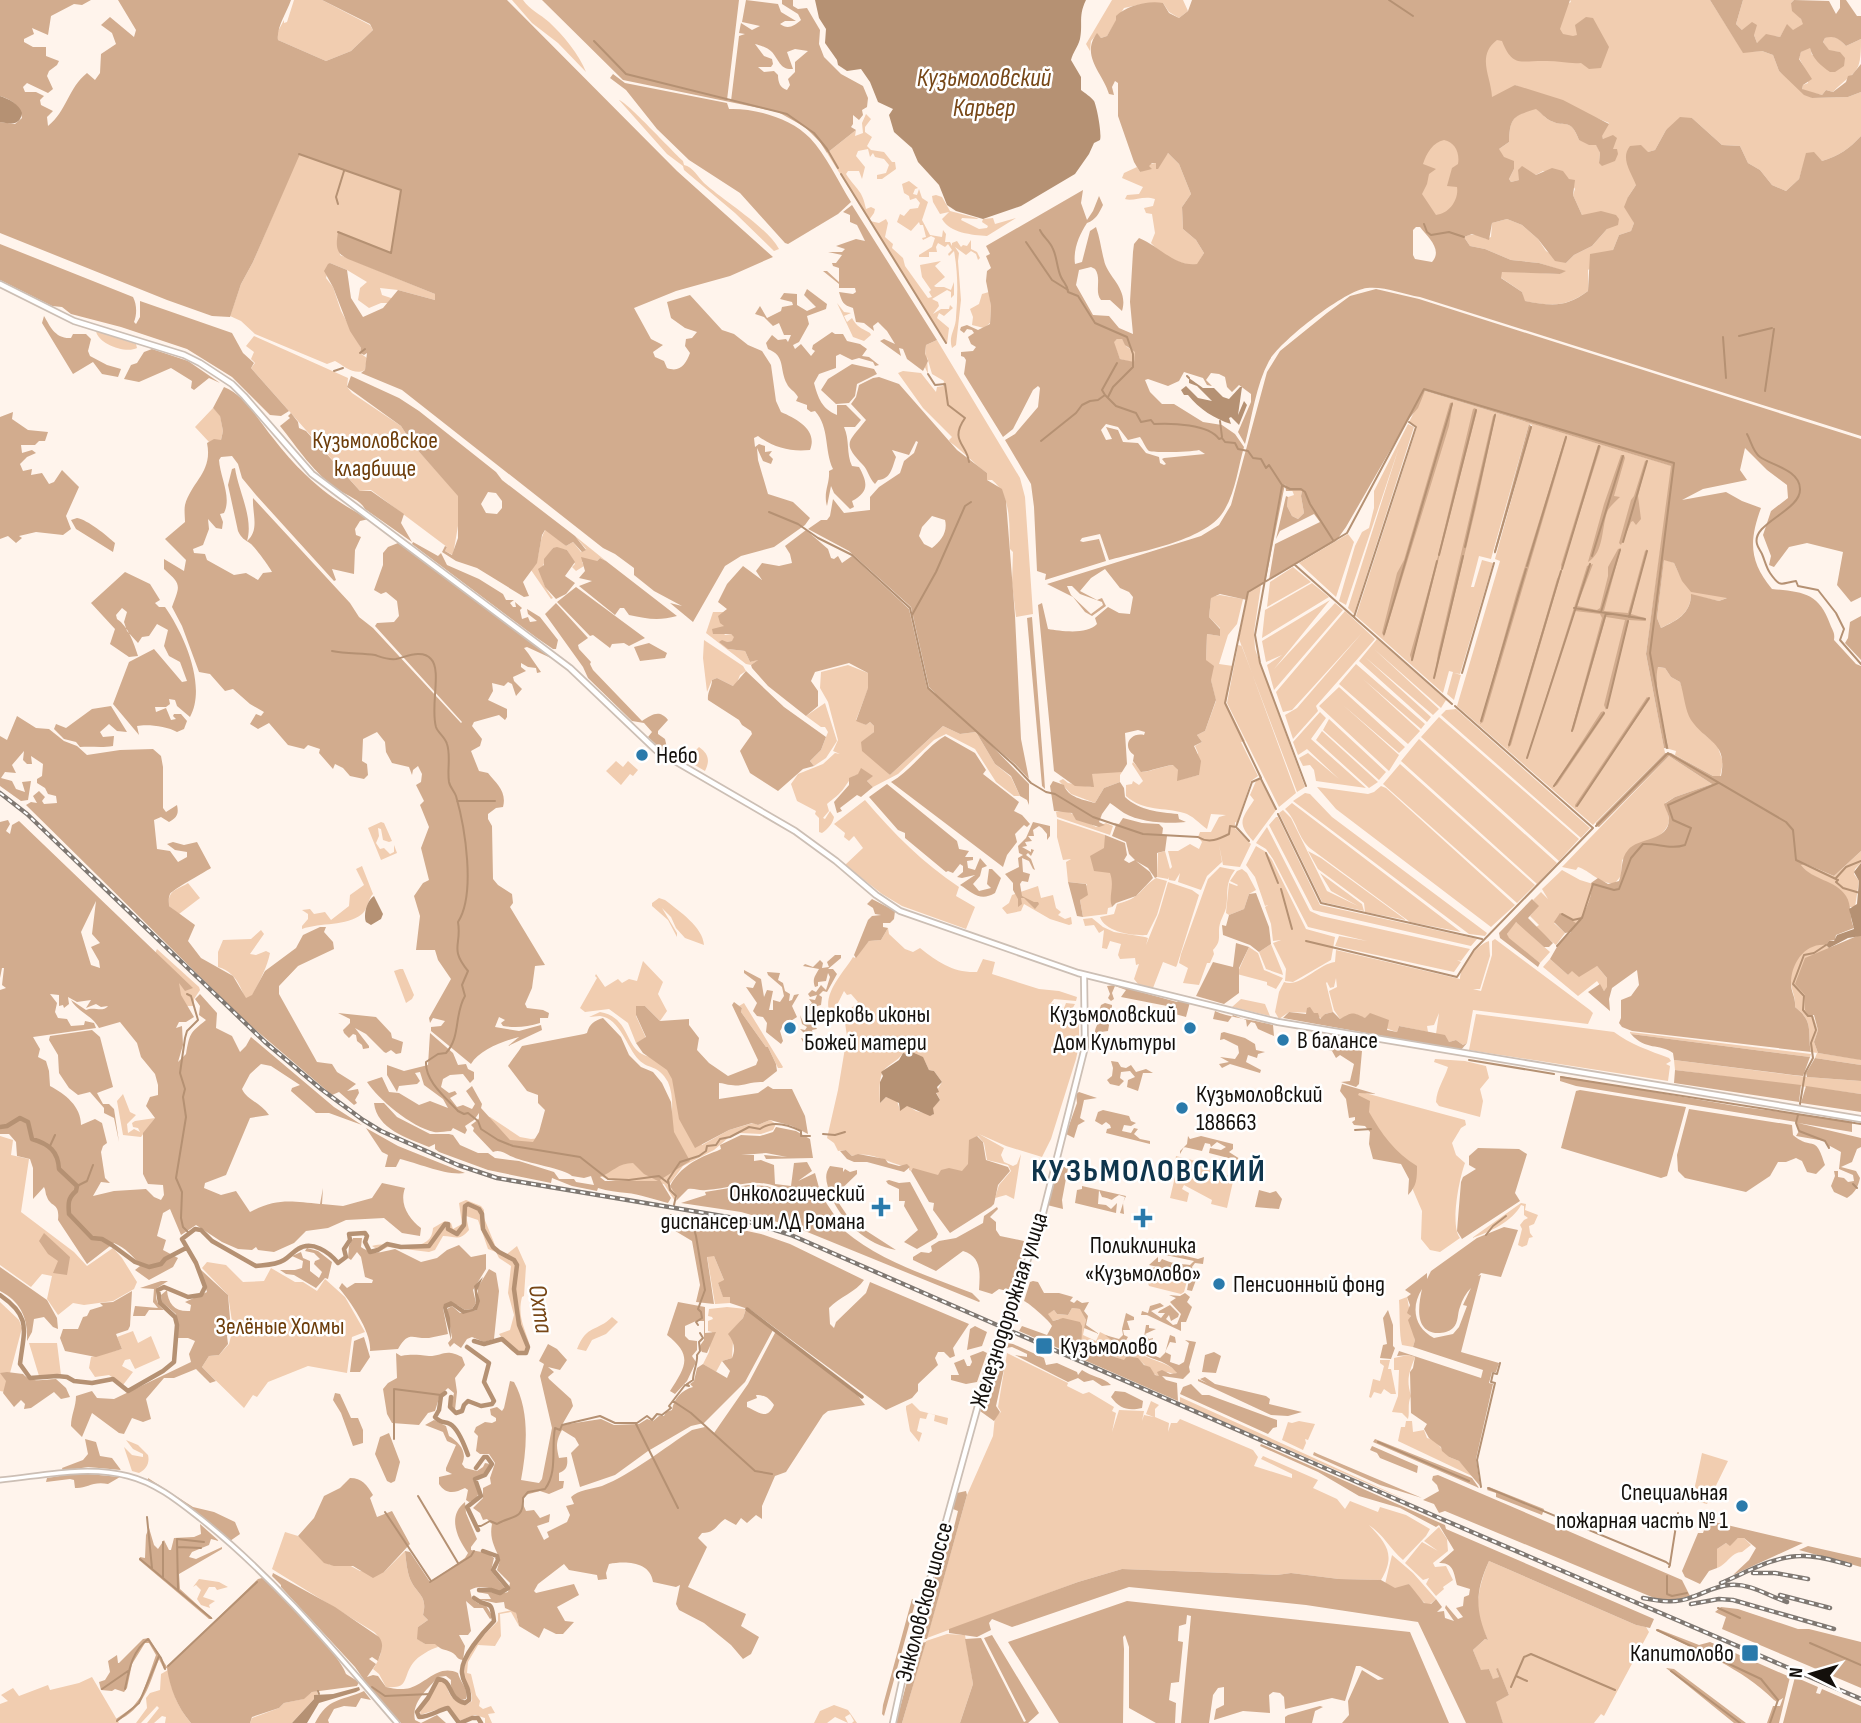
<svg xmlns="http://www.w3.org/2000/svg" width="1861" height="1723" font-family="'Sofia Sans Condensed',sans-serif">
<rect width="100%" height="100%" fill="#fff4ec"/>
<path fill="#f1cdb0" fill-rule="evenodd" d="M294 0H322L370 25 373 30 351 51 326 61 278 40 277 33 284 20V23L287 22Z
M512 0H523C530 10 540 14 549 22 563 35 579 54 586 72L558 43 532 23Z
M1112 0H1183L1188 11 1179 18 1169 12 1163 3H1147L1124 8 1107 36 1101 38 1097 34 1091 41 1090 51 1086 44Z
M1570 0H1710L1743 52 1762 51 1773 55 1779 71 1812 98 1848 97 1861 92V136C1849 149 1839 156 1822 161L1807 153 1799 179 1786 191 1772 185 1760 170 1748 163 1740 146 1722 145 1692 118 1666 130 1655 150 1648 152 1636 185 1628 197 1634 223 1631 231 1619 235 1613 250 1588 270V291C1564 308 1552 306 1524 301L1522 292 1500 277 1502 271 1560 274 1564 271 1539 263 1511 260 1485 249 1470 246 1464 237C1473 233 1477 234 1486 239L1491 237 1492 223 1507 219 1522 225 1538 239 1546 251 1566 263 1574 255 1592 246 1607 229 1587 215H1582L1573 195 1575 189 1569 179 1543 171 1536 175 1529 172 1519 180 1511 182 1509 179 1514 169 1499 153V149L1509 142C1510 117 1513 116 1536 108 1540 112 1546 119 1551 121 1567 128 1570 117 1579 140L1596 144 1600 153 1599 163 1612 150 1601 136 1609 123 1515 85 1455 208 1438 224 1415 225 1414 69 1571 2Z
M1743 0H1794L1791 3 1804 24 1793 31 1786 27 1780 37 1774 36 1757 43 1754 35 1742 30 1736 24Z
M1831 36 1839 39 1846 46 1861 39C1861 77 1856 68 1833 92L1826 90 1822 95 1804 91 1802 89 1803 85 1808 83 1806 71 1799 58 1801 52 1810 47 1812 55 1840 52 1829 51 1823 42 1825 38Z
M619 100C627 102 671 150 683 161L684 165C693 167 698 177 704 183 724 201 767 227 779 249L774 251 735 213 684 170 683 166 667 154Z
M866 114 871 119 865 127V132L872 137 867 146 871 150 884 152 892 162H895L896 169 882 179H877V175L886 173 889 165 884 159 875 157 873 153 870 157 868 149 858 151 856 156 865 167 862 179 859 171H848L846 174C857 191 862 189 866 209L871 207 875 209 874 213 869 220 827 153 856 130 855 136 863 133 862 123Z
M1168 153 1179 164 1191 194 1182 207 1183 229 1196 240 1204 253 1197 265C1181 266 1162 255 1151 243L1155 233 1152 214 1146 213 1144 208 1153 206 1155 199C1143 195 1133 202 1125 199L1127 195 1139 194 1143 187 1122 178 1124 173 1137 167 1140 172 1149 167V164L1156 163Z
M299 154 401 190 391 253 338 232 340 255 435 294V300L398 290 380 288 382 295 406 303H381L369 308 358 300 360 288 367 282 347 270 330 263 326 278 333 287 341 311 361 348 360 353 367 358 365 370C355 376 344 366 335 361L327 364 255 334 241 321 230 316 241 284 253 262Z
M909 181 918 188 915 189 913 194 917 195 919 189 922 198 928 202 922 220 930 235 942 237 943 230 946 234 945 242H950L952 246V243L957 241 961 247 963 245 967 246 971 240V249L977 252 980 258 978 260 976 254 971 251 966 255 955 247 959 253 958 261 961 300 956 345 952 348C948 336 956 329 956 317 958 295 958 272 954 251L949 256 948 254 952 250 948 244 945 247 938 243 936 247 937 252H929V257H919V255L932 247 935 238 931 236 923 240 922 238 926 237 923 225H920L919 222 911 231 897 222 900 214 904 216 910 209 918 208 920 203 916 198 910 200 909 196 904 193 902 184Z
M936 195 942 197 950 211 977 218 978 219 962 218 961 220 979 229 987 228 988 226 982 222 983 219 993 218 995 224 1016 218 987 236C972 235 950 233 942 219L949 212 940 214 933 202 932 196Z
M886 219 888 223 885 237 893 244 892 248 903 258 905 266 928 298 932 297 929 292 931 290 922 277 920 265 941 261 935 266 945 277 934 286 936 287H944L951 290 954 282V295L951 298V292L947 290 932 299 938 302 939 306 933 314 941 309H949L950 305 953 308 944 316 939 313 937 318 949 328 947 344 870 221 879 223Z
M989 292 991 306 990 323 984 328 972 325 973 317 970 309 979 304 982 294Z
M837 303 844 312 851 313 844 316 847 322 852 318C857 327 861 328 870 333L871 335 864 341 853 337Z
M921 315 929 337 923 349 925 356 926 345 937 340 1020 478 1025 497 1033 614 1016 617 1012 583 1013 552 1010 549C1009 525 1012 496 992 480H987V473C974 464 963 451 950 442L949 440 952 437 923 408 898 373 903 371 921 373 936 392 937 387 943 386 944 381 932 374 927 357 928 374 923 363 908 353 905 334 907 325Z
M96 331 136 344 137 348C126 354 98 344 96 331Z
M254 336 348 378 347 387 352 393 401 426 414 446 458 495 459 520 453 555 445 551 447 547 371 490 360 491 251 368 255 363 251 359 254 352 246 346Z
M1117 339H1122L1127 347 1136 352 1134 363 1120 359 1113 342Z
M1425 391 1672 466 1646 654 1665 753 1593 825 1457 706 1500 561 1495 559 1532 425 1529 424 1491 559 1479 556 1471 587H1474L1482 560 1493 563 1460 674 1454 673 1461 675 1454 700 1447 694 1453 672 1449 671 1443 693 1356 616 1417 427 1409 422Z
M213 408 220 415 223 431 221 440 209 442 195 427Z
M1408 424 1414 427 1354 614 1348 608 1399 447 1346 605 1339 601 1355 546 1362 532 1369 528 1374 508V491Z
M1292 490 1302 491 1301 496 1304 513 1298 519 1292 516 1287 506 1288 497 1294 495Z
M546 529 566 546 573 542 581 552 586 549 575 536 606 561 600 558 597 561 582 562 584 566 576 571 572 567 575 564 567 550 553 548C539 568 537 578 553 598L551 599 531 570C542 558 537 542 546 529Z
M1348 534 1354 542 1336 597 1299 563Z
M1664 559 1674 563C1688 596 1696 590 1729 597L1719 601 1691 595C1690 614 1677 620 1661 628L1657 618Z
M1293 567 1311 582 1267 607 1270 582Z
M1312 583 1329 597 1262 638 1265 610Z
M1261 585 1254 632 1255 649 1305 787 1297 792 1239 639 1248 593Z
M1220 595 1243 599 1237 624 1228 635 1219 664 1233 666 1226 703 1245 741 1241 742 1258 776 1251 781 1237 823 1235 822V828L1251 844 1240 867 1223 865 1219 845 1222 862 1207 876 1201 890 1178 882 1180 873 1175 881 1169 880 1168 877V879L1157 877 1158 853 1165 851 1170 869 1172 867 1168 851H1178L1190 844 1199 849 1202 842 1198 837 1200 832H1211L1219 817 1226 815 1211 814 1207 829C1200 824 1192 815 1184 813 1164 807 1144 812 1126 796V785L1132 784 1133 781 1139 785 1143 781 1132 764 1133 762 1142 772C1153 771 1162 766 1174 765L1178 770V780L1199 775 1198 753 1195 746 1202 742 1197 735 1205 731 1216 701 1206 660 1207 634 1220 636V628L1209 617 1211 597Z
M1330 600 1274 669 1335 603 1343 610 1274 690 1267 665 1282 655 1266 662 1262 641Z
M1345 611 1375 639 1316 706 1318 711 1293 739 1285 715 1297 708 1362 633 1292 710 1283 712 1276 692Z
M713 612H724L725 626 720 628 725 635 731 634 735 637 733 641 727 642 728 649 745 651 750 662 760 659 751 665 746 664 706 633Z
M1377 639 1446 700 1441 708 1374 649 1439 709 1433 715 1365 657 1431 717 1427 722 1359 661Z
M704 640 743 666 746 671 740 675 736 685 733 686 717 678 712 680 707 692 703 658Z
M1238 645 1242 646 1296 793 1279 807 1227 703Z
M1356 664 1425 724 1421 729 1363 679 1420 731 1408 744 1339 684Z
M848 665 868 673V689L856 720 866 725 870 722 874 726V732L862 742 890 775 943 726 960 734 976 732 995 764 1011 777 1020 796H1014L996 782 975 749 946 734 934 740 898 774 873 787 867 781 872 776C854 773 854 774 844 788 840 794 833 799 827 804L829 811 823 818 825 819 830 811 834 817C833 823 828 829 822 833L819 832V818L815 814 816 811 797 801 791 784 798 774 823 764 835 753 840 754 833 751 838 740 828 702 820 688 821 672Z
M1657 667 1665 668 1671 677 1680 682 1686 699 1704 734 1717 745 1723 762 1720 777 1713 776 1675 755 1676 751 1669 749C1665 732 1654 683 1657 667Z
M1339 687 1405 747 1399 753 1343 705 1399 755 1389 771 1319 706Z
M825 703 837 741 826 758 814 766 810 761 821 750 828 732 825 727H821L806 716Z
M1456 709 1590 828 1581 838 1441 715 1446 710Z
M1320 712 1326 718 1311 739 1366 788 1316 781 1314 770 1310 765 1303 766 1299 758 1308 753 1339 779 1307 749 1298 755 1293 742Z
M1439 717 1579 839 1559 861 1421 737Z
M1329 719 1386 772 1379 780 1323 730Z
M1322 731 1378 782 1369 788 1316 740Z
M1419 739 1557 863 1537 884 1401 761Z
M699 747C709 754 710 761 705 771L686 760Z
M1669 756 1712 784 1675 797 1665 803C1666 808 1669 815 1669 820 1669 836 1634 852 1622 860L1621 876 1615 883C1600 885 1591 871 1578 867L1576 870 1562 867Z
M616 761 623 767 628 761 638 770 633 776 630 774 621 785 606 771Z
M1400 764 1535 885 1517 903 1383 784Z
M1106 771 1122 772 1120 775V782L1104 788 1095 803 1071 794 1059 781 1063 779 1068 783 1091 787 1092 774Z
M1260 779 1276 810 1253 841C1236 822 1242 819 1254 800L1250 795 1256 781Z
M1381 786 1386 788 1515 905 1491 927 1336 809 1317 787 1368 794 1374 792Z
M1305 793 1310 794 1332 817 1487 933 1485 936 1469 934 1465 931 1293 801Z
M865 800C894 834 923 863 959 887L956 896 975 907 966 929 902 906 882 894 845 865 863 848 854 836 849 841 844 837 845 833 834 824Z
M1292 803 1461 932 1410 922 1311 849C1298 839 1297 820 1285 809Z
M1283 810 1291 818 1327 891 1358 906 1331 891 1320 873 1362 904 1364 911 1322 902 1279 813Z
M1067 811 1096 827 1106 823 1113 826 1110 835 1057 817 1056 812Z
M1276 817H1278L1320 905 1477 939 1471 946 1313 910 1269 825Z
M1057 819 1105 835C1104 856 1114 870 1114 885 1114 894 1109 899 1112 907L1108 908 1107 914 1083 917 1080 900 1087 884 1068 882 1066 862 1071 859 1063 860 1057 837Z
M381 822 384 823 392 841 389 842 383 840 381 829 378 828 379 836 376 843 380 849 384 848 390 854 394 852V845L397 853 381 860 368 828Z
M1267 827 1310 911 1321 916 1470 949 1461 961 1457 960 1461 962 1454 972 1335 946 1339 936 1367 941 1308 927 1273 859 1266 849 1256 843Z
M1256 846 1266 852 1272 860 1306 929 1335 937 1331 960 1293 982 1285 981 1286 969 1273 943 1281 940 1273 941 1271 924 1265 907 1268 905 1265 906 1255 877 1246 865Z
M1308 851 1321 858 1406 920 1365 912 1364 903 1318 869Z
M1861 851V863L1855 869 1854 874 1859 881 1855 907H1849C1838 884 1814 883 1800 864H1806L1834 876Z
M362 866 373 894C368 899 368 909 362 914 346 927 321 922 302 929V926L308 919V914L302 910 310 909 314 914 325 912 331 920 349 906 350 895 364 885 356 869Z
M1220 867 1235 870C1224 885 1229 892 1226 908 1224 915 1219 922 1219 930 1219 939 1220 943 1213 950L1214 954 1210 963H1207L1199 985 1183 983 1188 968 1179 963 1181 954 1208 879Z
M1242 869 1247 873 1256 890 1249 894 1244 909 1229 915 1226 913 1229 883 1237 886 1238 885 1230 881 1237 871Z
M1562 870 1580 880 1593 884C1592 897 1585 914 1576 923H1554L1565 933 1556 945 1537 929 1532 936 1550 952 1540 963 1508 938 1507 934 1515 922 1536 927 1539 925 1530 916 1538 906 1533 900 1541 892 1548 899 1542 889Z
M1156 878 1167 881 1157 915 1147 935C1133 936 1105 932 1100 917L1114 914 1117 904C1142 898 1139 889 1156 878Z
M1168 882 1192 890 1199 895 1177 965 1176 967 1163 962 1153 988 1138 984 1134 979 1139 964 1136 965 1135 958 1120 959 1118 955 1121 944 1110 941 1107 949 1102 948 1104 930 1099 933 1094 925 1085 926 1083 919 1092 918 1103 927 1114 932 1145 937 1148 938 1146 945 1159 913Z
M188 883 200 898 179 914 169 906C167 890 177 890 188 883Z
M1038 886 1041 898 1053 895 1056 908 1061 912 1058 915 1065 919 1071 917 1072 924 1069 925 1050 919 1024 904 1021 911 1007 914 1002 908 1009 903 1012 895Z
M659 898 665 900C679 911 703 927 704 945L685 938 676 928 671 917 662 908 677 933V937L668 920 652 906V903Z
M888 928 889 934 905 949 913 952 920 948C938 962 953 973 977 972L983 959 995 962 992 974 1039 989 1059 991 1077 997 1076 1001 1054 999 1051 1003H1054V1007L1064 1008 1066 1003 1075 1004 1071 1011H1079V1045L1076 1059 1051 1139 1042 1157 1006 1146 979 1134 1004 1148 1001 1155 1004 1162 1013 1166 1017 1164 1021 1154 1014 1199 1006 1195 995 1198 999 1185 1011 1171 1008 1165 987 1160 984 1143 978 1136 976 1137 978 1190 912 1169 911 1171 909 1170V1167C889 1165 873 1150 852 1156L846 1150 838 1151 834 1143 827 1138 838 1090 847 1036 845 1023 849 1010 858 1002 851 994 847 995 844 991 837 1005 841 1016 832 1019C819 996 842 975 853 957L855 958 869 941 881 940ZM910 1051C921 1056 924 1058 929 1070L934 1071 942 1082 936 1092 940 1100 932 1108 933 1115 916 1111 907 1105 900 1110 897 1101 886 1097 880 1103C880 1095 878 1078 884 1070 890 1063 897 1062 903 1053L908 1054Z
M261 930 264 934 250 954 256 955 266 951 270 953C267 968 259 982 252 996L309 954 250 1016C244 996 240 973 218 967V952L223 940 251 939Z
M1495 939 1590 1010 1593 1013 1588 1024 1473 1010 1467 1043 1463 1045 1456 1040 1449 1042 1436 1034 1439 1013 1434 1025 1427 1026 1428 1032 1399 1026 1397 1032C1379 1027 1360 1011 1340 1019L1334 1010 1329 991 1337 987 1336 978 1334 987 1330 988 1327 982 1326 983 1333 1012 1325 1014 1322 1019 1314 1013 1289 1012 1279 1019 1275 1012 1279 992 1284 982C1300 988 1318 964 1335 962L1336 950 1460 979C1460 966 1475 946 1489 941L1490 956 1480 989H1473L1481 991 1492 955V941Z
M1825 941H1829L1826 945 1829 948 1832 947 1825 952 1805 995 1808 1015H1813L1818 1030 1814 1042 1818 1053 1858 1059 1861 1060V1065L1815 1058 1817 1053 1811 1052C1808 1041 1812 1025 1804 1016 1802 1012 1798 1010 1795 1007 1796 998 1792 992 1791 983 1789 971 1797 960 1802 949Z
M1271 944 1282 971 1283 975 1266 969 1259 952Z
M1249 947 1258 953 1264 970 1283 978 1276 989 1267 985V982L1237 974Z
M157 949 199 987 200 990 194 999V1006H186L153 958Z
M1550 959 1568 975 1572 970 1597 966 1607 978 1608 987 1604 991 1597 981 1578 996 1543 967Z
M643 961 663 982 658 994 667 1011 660 1021 645 1006H636V1016L646 1038 636 1043 628 1023 609 1009 585 1012 580 1008 597 978 595 976 596 974 605 987 618 979 622 983 629 979 637 981Z
M400 969H403L414 995 412 999 406 1003 394 971Z
M1241 999 1265 1004 1270 1016 1232 1007Z
M744 1003 783 1067 782 1068H778L768 1047H766L741 1012 742 1008 739 1006Z
M600 1012C629 1017 625 1045 642 1054 650 1059 661 1056 669 1060L702 1145 729 1130 753 1123 758 1125 770 1120 776 1124 773 1130 761 1134 739 1133 728 1138 714 1150 683 1166 669 1185 677 1196 675 1201 664 1184C640 1181 614 1187 594 1172L520 1152 477 1120 481 1116 490 1117 520 1137 531 1139 671 1125C672 1111 674 1096 668 1082 658 1064 649 1070 639 1060 627 1048 620 1018 600 1016 596 1016 593 1017 589 1017Z
M1476 1014 1614 1032C1630 1044 1650 1051 1669 1058L1671 1061 1666 1064 1670 1066 1668 1081 1469 1050Z
M1630 1033V1032L1811 1054 1810 1057 1631 1034Z
M1435 1059 1465 1061 1486 1066 1489 1078 1480 1089 1483 1101 1480 1117 1439 1106 1436 1102C1437 1088 1444 1080 1448 1067L1434 1062Z
M1674 1060 1807 1077 1861 1081V1094L1675 1070Z
M1354 1090 1465 1120 1466 1125 1461 1128 1452 1143 1456 1155 1465 1163C1459 1179 1450 1226 1460 1238L1440 1252 1430 1250 1421 1239 1422 1211 1413 1190 1414 1178 1409 1167 1389 1155Z
M123 1094 130 1112 136 1115 127 1124 128 1133 134 1129 140 1132 138 1128 133 1127 132 1123 135 1121 155 1118 141 1137 123 1135 117 1101Z
M0 1136 13 1140 11 1155 29 1159 21 1212 74 1252 87 1266 113 1248 122 1258 137 1282 134 1289 113 1301 84 1305 73 1303 58 1315 47 1299 52 1276 42 1274 31 1287 0 1265Z
M1176 1156 1224 1168 1223 1174 1234 1177 1227 1208 1211 1204 1212 1200 1184 1185 1182 1189 1189 1193 1187 1202 1170 1198 1178 1164 1175 1162Z
M466 1200 481 1206 484 1210V1218L497 1250 507 1254 517 1246 526 1266 524 1296 522 1297C517 1317 525 1328 530 1346L526 1355C510 1356 506 1343 499 1334L510 1330 514 1315 508 1293 511 1266 499 1258 496 1252 488 1249 478 1220 466 1216 469 1230C459 1242 455 1236 443 1236L435 1250 429 1252 388 1247 380 1251 372 1246C392 1240 431 1257 433 1228L445 1221 451 1223 453 1229 462 1224 459 1203Z
M1521 1203 1526 1204 1525 1210 1538 1215 1534 1224 1529 1226 1530 1233 1533 1237 1529 1238 1527 1245 1522 1247 1518 1245 1522 1229 1520 1225 1524 1220 1528 1218 1524 1215V1206L1521 1205C1513 1221 1488 1233 1472 1238Z
M707 1256H714L724 1280V1283H718L723 1296 730 1297V1303L715 1304Z
M207 1262 226 1265 243 1282 264 1281 271 1268 295 1282H303L317 1291 325 1279 345 1297 365 1332 352 1337 347 1373 308 1366 268 1382 257 1397 253 1395 244 1408 202 1367 209 1356 219 1355 229 1344 233 1328 228 1295 202 1268Z
M1155 1267 1186 1275 1187 1281 1184 1292 1181 1294 1149 1286 1146 1277 1150 1269Z
M1407 1297 1415 1340 1413 1347 1402 1345C1399 1334 1400 1313 1399 1300Z
M0 1302 19 1320 22 1328 5 1392 0 1391Z
M727 1307 746 1309 743 1318 729 1334 733 1341 732 1358 722 1361 716 1372 703 1364 709 1352 712 1332 708 1331V1321L713 1319 712 1317 708 1316 709 1309Z
M1072 1308 1081 1309 1086 1320 1083 1335 1096 1341 1100 1332C1118 1341 1131 1350 1149 1358 1157 1361 1170 1365 1178 1372L1174 1374 1167 1372 1161 1377C1144 1372 1148 1359 1127 1356L1125 1361 1115 1357 1108 1346 1089 1347 1081 1345 1082 1340 1071 1322 1059 1319 1053 1321 1048 1316V1313L1054 1310 1057 1314 1068 1315Z
M612 1317 618 1322 606 1334 592 1340 586 1351 577 1349C587 1324 597 1332 612 1317Z
M133 1331 138 1343 151 1336 160 1358 135 1369 130 1359 125 1360 122 1366 133 1372 123 1385 109 1375 95 1377 89 1368 91 1357 122 1349 117 1337Z
M29 1343H57L61 1375 39 1376Z
M1007 1353 1068 1383 1067 1386 1083 1394 1089 1392 1114 1407 1112 1411 1116 1413 1112 1432 1119 1410 1144 1411 1142 1421 1144 1415 1154 1417 1146 1414 1151 1401 1159 1405 1155 1409V1417L1169 1423 1168 1432 1171 1423H1177L1180 1419 1253 1450 1258 1457 1254 1466 1292 1478V1474L1261 1459 1263 1456 1318 1480 1313 1488 1337 1499 1345 1509 1350 1501 1378 1512 1380 1507 1406 1515 1430 1529 1426 1536 1403 1560C1390 1549 1384 1535 1369 1525 1387 1544 1396 1555 1381 1580L1339 1579 1291 1573 1277 1575 1122 1569 1078 1582 927 1638 967 1495 993 1436 995 1416 1001 1412 998 1407Z
M1408 1355 1415 1357C1409 1373 1406 1379 1411 1396 1407 1404 1410 1412 1408 1419L1402 1413 1392 1412 1398 1396 1399 1370H1394V1358Z
M1380 1360H1390L1388 1369H1391L1396 1394H1391L1384 1389 1381 1394 1374 1392 1371 1398 1369 1397 1373 1379 1380 1381 1384 1366 1380 1363Z
M1180 1397 1413 1503 1180 1403Z
M912 1403 920 1411 948 1418 947 1425 934 1421 935 1415 928 1413 926 1419 920 1418 917 1431 922 1433 919 1442 910 1431 906 1409V1406Z
M1299 1421 1315 1424 1308 1440 1305 1439 1306 1443 1303 1450 1282 1440 1288 1422 1292 1423Z
M1406 1421H1412L1413 1432 1424 1430 1427 1438 1434 1440 1449 1457 1459 1461 1474 1477 1398 1441 1401 1427H1405Z
M126 1440 138 1445 148 1455C150 1463 146 1470 139 1473L132 1471 124 1447 132 1455 143 1457V1454L133 1449Z
M1702 1453 1728 1461 1707 1504 1692 1500Z
M1439 1527 1447 1539 1448 1551 1433 1563 1435 1567 1446 1566 1453 1580 1443 1587 1444 1589 1436 1596 1426 1584 1429 1578 1423 1580 1405 1563 1422 1542 1438 1551 1424 1541Z
M285 1532 298 1536 330 1565H349L360 1571 384 1572 405 1551C406 1560 407 1571 410 1579 417 1595 428 1595 423 1615L428 1620 418 1627V1639L425 1644 435 1643 438 1647C431 1649 418 1656 413 1663 402 1678 410 1689 386 1687L379 1674 373 1669C382 1656 386 1643 374 1632L272 1569Z
M1738 1538H1744L1751 1545 1742 1552C1731 1552 1728 1564 1717 1568V1549L1726 1543 1730 1545Z
M1392 1555 1413 1573 1436 1599 1428 1606 1416 1595 1409 1584 1396 1592 1385 1584Z
M1489 1561 1636 1625 1646 1627 1649 1632 1604 1716 1601 1714 1594 1723H1503L1495 1702 1509 1695 1498 1669H1496L1499 1677 1493 1680 1489 1669 1481 1671 1473 1650 1485 1639 1488 1640C1485 1633 1480 1625 1479 1618 1475 1600 1482 1577 1489 1561Z
M199 1579 219 1582 228 1587 217 1590 215 1587H209L203 1597 215 1601 209 1605 210 1608 201 1605 197 1599 201 1590 196 1585 193 1587Z
M512 1610 516 1613 519 1626 511 1612 500 1614 501 1636 495 1646 478 1645 468 1662 467 1673 471 1674 476 1695 480 1701 479 1706 483 1709 491 1706 495 1713 488 1714 492 1723H485V1718L475 1715 459 1721 448 1706 420 1715 421 1707 429 1699 439 1680 446 1683C448 1695 454 1702 466 1705L472 1701C473 1688 464 1684 464 1674 464 1652 484 1635 498 1621V1613Z
M947 1634 965 1635 973 1684 960 1723H902L926 1641Z
M168 1670C171 1690 178 1708 191 1723H165L166 1717 162 1716 154 1723H147L159 1708 157 1706 141 1723H136L147 1708 146 1698 150 1693 160 1690 161 1674Z
M92 1677 119 1723H0V1704L8 1701 1 1695 13 1688 19 1696 48 1685 50 1690 79 1683Z
M317 1691 318 1695 314 1696V1699L292 1723H250L252 1718 279 1708 284 1703 303 1699 312 1692Z
M834 1705 848 1710 857 1723H852L854 1721 850 1714 845 1717 848 1723 835 1717 827 1723H814L820 1711Z"/>
<path fill="#d2ac8e" fill-rule="evenodd" d="M0 0H91L82 5 74 4 51 16 48 35 32 28 34 34 24 39V42L33 47H46V56L59 61 57 65 49 71 47 76 53 89 48 93 27 83 23 87 25 92H36L44 96 40 100 41 105 53 111 47 117 48 126C67 111 68 88 87 73L95 80 100 73 101 54 116 44 112 33 101 25 110 17 134 37 136 30 118 0H291C287 12 276 28 278 40L326 61 351 51 373 30 370 24 322 0H507L677 171 773 257 730 276 676 291 634 308 651 339 663 345 653 352 655 357 664 361 667 368C680 373 686 364 690 353L685 346 686 339 692 338 697 332 685 328 671 318 667 302 690 295 722 330 734 334 748 345 762 351 771 365 776 401 781 412C797 419 818 430 810 450 791 452 774 448 758 436L754 438 755 447 759 444 765 446V452L772 451 769 455 773 459 771 464 763 461 757 448 758 460 768 494 793 502 810 518 805 525 774 547 741 556 725 566 693 622 670 603 682 606 654 591 634 575V568L615 554 603 548 402 390 361 373 365 370 367 353 364 355 360 353 361 348 350 331 333 287 324 271 328 264 330 263 347 270 351 298 363 317 383 308 398 290 435 300V294L348 259C335 253 336 245 338 232L391 253 401 190 300 154 253 262 241 284 230 317 212 316 167 300 0 233V122L15 124 22 118C20 105 12 100 0 96Z
M542 0H739L727 100 731 101 739 36 745 34 739 33 741 23 752 30 760 26 742 22 746 0 778 4 781 12 796 21H785L780 24C788 30 794 26 801 20L798 14 782 4V0H793V6L798 9 807 8 820 30 819 44 824 57 841 74 863 86 868 98 867 107 862 110 863 115 859 120 853 115V124L851 127 856 130 827 153 820 142 805 127 778 112 623 80ZM755 44C760 45 768 48 772 52 779 60 780 70 793 69L787 52 795 49 808 51 795 62V72L788 79 790 85 787 90C780 88 778 82 778 75L774 71 764 72 758 67H771L773 64 772 59 764 56Z
M1192 0H1570L1560 29 1563 34 1573 36 1577 35 1575 25 1586 17 1593 18 1609 47 1601 68 1589 69 1581 63C1569 64 1559 61 1547 61 1522 60 1513 69 1502 41L1497 40C1476 56 1491 76 1492 97L1515 85 1563 100 1609 124 1602 136 1603 139 1613 135 1617 138 1613 149H1617L1618 154 1615 161 1602 166 1599 163 1600 153 1596 145H1589L1579 140C1570 117 1566 128 1551 121 1546 119 1540 112 1536 109 1513 116 1510 117 1509 142L1499 149 1504 157 1514 161V169L1509 179 1511 182 1519 180 1518 170 1522 166 1536 175 1552 168 1563 171 1569 179 1575 180 1573 195 1582 215 1601 211 1616 215 1619 219 1618 225 1607 229 1592 246 1574 255 1566 263 1555 261 1538 239 1522 225 1507 219 1492 223 1489 240 1472 234 1464 237 1470 246 1485 249 1511 260 1539 263 1566 271 1560 274 1502 272 1501 278 1522 292 1525 301C1552 306 1565 308 1588 291L1590 254 1613 250 1619 235 1631 231 1634 223 1624 207 1628 197 1636 185C1631 172 1620 158 1630 146L1641 145 1648 152 1655 150 1666 130 1680 117 1692 118 1722 145 1740 146 1748 163 1760 170 1772 185 1786 191 1799 179 1806 153 1814 152 1822 161C1839 156 1849 149 1861 136V436L1420 297C1403 294 1384 286 1367 288 1345 290 1279 342 1269 361 1256 385 1252 417 1245 444L1238 432 1251 402V394L1239 385 1232 392 1227 387 1225 377 1219 374 1211 373 1206 380 1212 386 1207 385 1203 378 1184 372 1179 381 1168 386 1148 379 1145 380 1150 392 1162 404H1174L1203 422 1222 425 1235 434 1244 447C1238 467 1236 490 1225 509 1209 540 1142 551 1109 560L1100 534 1082 538 1080 541 1083 542 1099 539 1106 561 1045 580 1046 574 1037 571 1034 507 1031 484 1005 440 1015 434 1038 407 1040 388 1038 386 1033 390 1013 429 1003 437 964 374 966 360 964 357 961 356V352L973 351 976 347 971 344 968 337 974 333 972 330 967 329 964 333 960 330 961 327 967 325 978 330 990 324 991 306 986 281 987 271 991 268 986 256 990 254 986 246 1083 190 1081 203 1087 220 1093 211 1099 196 1103 205C1099 213 1096 220 1087 223 1079 235 1073 250 1075 264L1082 262 1090 231 1096 227C1100 238 1101 249 1104 260 1107 277 1129 288 1122 311L1110 300H1101C1094 291 1102 279 1095 269L1091 267 1079 270 1076 285 1093 315 1109 316 1119 328 1133 334 1130 302 1133 252 1134 244 1139 238C1159 246 1175 267 1197 264L1204 253 1196 240 1183 229 1182 207 1191 194 1179 164 1168 153 1158 169H1156V163H1152L1149 166 1152 169 1140 172 1134 162 1118 116V83L1115 81 1112 87 1114 95 1109 94C1103 73 1080 56 1097 33L1101 38 1107 36 1116 20V16C1126 6 1148 0 1163 3L1169 13 1179 18 1188 11ZM1444 140C1455 142 1460 153 1458 164L1452 168 1447 186 1457 187C1459 200 1449 214 1436 215L1422 194 1427 184 1429 174 1436 169 1423 164C1426 154 1433 142 1444 140ZM1416 227H1420C1428 237 1443 250 1432 262L1415 259 1413 255V230ZM1117 339H1122L1125 345 1135 352 1134 362 1120 359 1114 342ZM1106 424 1118 427 1128 440 1140 437C1143 441 1146 449 1149 451 1156 453 1192 452 1199 450L1205 454 1164 458 1162 459 1166 464 1164 465 1160 463 1159 457 1146 453 1138 443 1123 442 1118 430 1106 427 1112 439 1106 440 1101 430Z
M1710 0H1743L1736 24 1742 30 1752 22 1757 25 1754 35 1757 43 1766 34 1780 37 1787 24 1793 30 1803 24 1801 19 1792 11 1791 3 1794 0 1829 1 1836 14 1840 8V0H1846L1857 16H1861V39L1846 46C1839 39 1835 35 1825 38L1823 42 1829 50 1840 52 1845 58 1844 66 1835 72H1830C1820 65 1813 59 1810 48L1801 52 1799 59 1812 79 1803 85 1802 89 1822 95 1826 90 1833 92 1846 82 1848 76 1852 75 1861 64V92L1848 97 1812 98 1804 95 1779 71 1773 55 1762 51 1743 53Z
M613 74 625 83 727 103 729 109C755 108 791 118 810 138 826 155 838 181 851 202L838 214 788 244 785 243 740 193 689 160 657 129 626 90 610 78Z
M852 205 937 340 926 345 925 354 928 361 923 371 907 359 903 349 899 348 901 356 880 341 884 339 895 344 887 331 878 322 873 326 874 331 864 323 856 322 853 308C843 305 842 302 839 292L853 294 856 292 855 288H839V284L823 271H827L839 282V268L833 266 832 263H836L842 255 828 252H842L845 249 836 246 856 239 865 241 857 225 850 222V215L843 212Z
M0 244 133 297C137 305 137 314 134 322L136 324 140 317V301L232 333 243 353 254 363 251 368 289 411 281 416 270 415 232 377 187 349 121 327 71 314 62 307 52 306 0 280Z
M807 289 827 304 826 309 807 316 809 324 799 342 793 345 795 349 801 344 811 356 815 351 812 349 813 345 832 332 835 334H843L847 341 860 344 867 349 862 356 869 357 879 365 875 366 873 362 859 358 852 360 840 354 836 356V368L819 374 814 383C818 398 822 409 837 415V405H846L861 420 855 427H844C850 440 846 453 852 466L859 467C868 483 869 492 852 501L854 507 850 509 834 493 831 486 827 506C823 492 830 484 829 471L833 469C824 450 830 428 815 411L811 412 807 409V405L796 401 798 397C795 391 789 389 787 384 779 369 786 356 768 349L766 343 772 335 778 340 786 339 788 342 791 335H784L779 323 773 326 764 317 755 314 760 306 767 318 781 311 782 307 793 305 792 302 780 299 784 293 797 294V305L807 311 816 307 804 295Z
M1376 289 1419 299 1861 439V597L1851 602 1837 585 1843 552 1807 543 1789 547 1774 567 1769 565 1771 556 1763 535 1771 511 1788 498 1787 485 1767 470 1745 448 1740 470 1747 480 1703 489 1682 500 1726 492 1742 501 1761 508C1749 541 1749 561 1772 589 1803 592 1819 593 1830 624 1833 632 1835 632 1834 640L1856 664 1861 666V851L1834 876 1806 864 1801 865C1813 881 1835 879 1846 896 1852 905 1849 918 1854 928L1836 935 1835 940 1829 941 1826 945C1805 943 1791 963 1791 984 1791 992 1796 998 1795 1007 1798 1010 1802 1012 1804 1016 1812 1025 1808 1041 1811 1052L1632 1031 1622 1027 1619 1023 1621 1018V1000L1631 996 1639 985 1637 970 1612 988 1609 999 1610 1011 1588 992 1600 984 1604 991 1607 987V978L1597 966 1579 977 1572 971 1568 975 1550 959 1558 945 1571 932 1565 933 1554 922 1560 913 1576 923C1585 914 1594 894 1591 883L1598 878 1608 884 1619 881C1623 871 1620 859 1628 850 1638 837 1669 842 1669 819 1669 815 1665 808 1664 804L1675 797 1712 784 1669 756 1599 827 1596 826V823L1665 753H1671L1713 776H1721C1728 742 1707 743 1691 720 1685 711 1684 694 1680 682L1671 677 1665 668 1658 667C1653 681 1665 733 1669 749L1664 748 1646 654 1671 466 1425 391 1418 408 1407 421 1346 527 1336 541 1269 580 1275 544 1320 522 1314 514 1280 531 1276 539 1286 496 1288 497 1287 506 1292 516 1298 519 1304 513 1301 496 1302 491H1286L1285 484 1265 583 1248 593 1247 600 1220 594 1211 598 1209 617 1220 629V636L1207 634 1206 660 1214 666 1211 680 1216 700 1205 731 1197 735 1202 742 1194 746 1201 761 1199 775 1177 781 1178 770 1173 765C1162 766 1152 771 1141 772L1133 761 1134 755C1121 746 1131 732 1144 735L1145 732 1138 730 1125 733 1127 764 1122 772 1092 774 1094 787 1075 786 1054 771 1038 605 1042 603 1048 629C1061 631 1087 635 1097 624L1095 618 1108 607 1119 613 1130 614 1133 597 1129 592 1120 588 1105 569 1091 578 1080 591 1097 600 1102 598 1106 606 1092 616 1085 612 1073 597 1047 584 1201 536 1219 525 1231 505 1267 372 1280 351 1327 313 1350 296ZM1664 560 1674 563 1682 581 1691 592 1727 598 1719 601 1691 594C1691 614 1676 621 1661 628L1657 618ZM1067 586H1072L1080 594 1102 602 1103 605 1091 614 1071 595Z
M44 316C50 326 55 339 71 338L73 334H86L91 339 88 351 90 356 107 365 121 369 118 377 102 374 93 362 73 374 42 323Z
M152 349 188 361 220 383 209 378 194 390 191 388 192 381 171 368 139 382 124 379 131 365 137 363 144 352Z
M852 364 874 369 877 374 857 384 855 396 849 403 836 404 821 390 828 379Z
M351 376 399 398 419 411 496 472 502 480 575 536 586 550 582 552 573 542 566 546 545 530 542 535 537 563 523 582 529 596 524 597 477 568 456 561 442 552 445 546 447 547 445 551 452 555 458 538V496L414 446 401 426 347 387ZM488 492 496 493 502 501V508L497 514 486 513 481 504Z
M879 377 899 384 957 450 987 473V480L1002 489 1006 501 1015 616 1021 739 1029 779 1015 764 984 738 1029 784V805L1027 800 1020 796 1011 776 995 764 976 732 960 734 943 726 890 775 862 751 861 742 874 732V726L870 722 866 725 856 721 868 688V673L849 663 815 672 811 681 818 691V706L806 716 768 686 752 668 751 665 758 660 750 662 745 651 728 649 719 642 722 640 727 642 732 641 734 637 731 634H713L712 629 724 626 720 623 718 616 727 609 718 602 727 584 743 566 762 580 756 571 762 563 779 566 792 563 790 554 785 546 806 530 828 549 831 558 834 559 838 556 842 563 852 556 909 609 927 688 936 694 929 687 911 607 849 551 808 529 821 520H827L830 516 833 499 844 513 870 510V497L879 487 900 473 904 461 914 453 918 442 916 441 909 455 892 450 896 457C892 468 891 479 878 480L875 484C869 478 868 470 863 465 841 442 849 442 866 420L851 404 856 397 859 385 873 378ZM932 516 945 520C948 532 941 541 932 548L924 544 919 536 922 527Z
M224 387C246 396 258 420 273 438 283 451 294 464 306 475 324 493 346 507 369 519L360 521 355 529 356 535 361 537 355 550 354 574 332 569 336 580 334 581 256 495 242 478 238 464 232 456 221 457 219 460C220 477 232 497 224 513L220 514 223 522 222 529 216 528 208 519 209 529 203 545 193 549 194 553 205 554 207 560 234 575 246 573 258 580 263 573 272 572C271 569 254 546 251 544 244 539 242 539 238 531L228 485 232 469 235 468C238 490 254 518 247 541 260 530 252 513 253 498L350 603 359 617 373 628 461 723 462 722 375 626 377 623 394 622 399 616 397 601 386 592 381 594 374 590 383 565V553L388 547 398 543 553 659 527 647 524 648C530 655 535 664 541 672L537 673 536 668 528 667 521 663V667L526 671 513 677 514 681 522 689 516 696 512 684 508 682 504 686 492 683 493 691 488 700 507 709V717L505 720 499 715 474 722 472 726 482 739 480 746 471 751 479 771 488 773C497 784 507 792 503 807L496 808 488 814V819L492 826 493 879 498 885 512 894 513 903 510 907 545 965 535 966 532 988 525 1004 527 1008 543 1010 549 1013 548 1018H540V1023C527 1027 516 1028 503 1026L501 1023 505 1020 499 1017 495 1027 519 1031 541 1025 542 1030 508 1046 519 1037C503 1041 479 1050 471 1064L431 1031V1027L441 1026 445 1021 433 1018 430 1023 429 1018 451 979 438 960 435 950H416L420 916 414 896 423 883 429 880 421 848 429 827 420 805 424 801 416 785 421 782 422 774 418 766 413 770 412 775 409 767 392 763 386 752 385 742 377 732 363 739 362 761 367 764 368 775 364 779 350 776 343 768 335 764 333 769 319 753 320 749 308 745 304 749 288 745 269 723 258 729 250 724 256 714 261 716 264 712 250 704 233 689 225 691 210 674 199 672 182 626 172 607C180 585 182 585 164 569V559L184 571 186 560 165 539 185 522C185 517 184 510 185 505 192 481 213 472 207 443L214 439 221 440 223 431 220 416 213 408Z
M1453 402 1449 426 1384 637 1382 633 1397 573 1404 560 1450 403Z
M1475 408 1477 411 1412 662 1410 655 1438 556 1473 409Z
M13 412 12 419 28 430 48 432 45 441H39L35 445H21L22 453 32 450 36 453 27 457 20 464 23 471 32 469 31 475 42 473 49 484 54 482 62 470 79 487 66 516 71 529 63 535 36 532 19 536 22 538 16 543 8 536 0 539V417Z
M291 413 298 422 299 428 306 431 360 491H371L404 514 401 523 412 542 365 509C360 500 348 496 339 490 314 474 297 447 280 426L290 418 288 416Z
M1496 413 1476 507 1434 681 1438 653 1493 416Z
M1529 424 1532 427 1495 554 1494 552Z
M1566 435 1567 438 1483 722 1480 724 1516 595Z
M1598 445 1601 446 1562 569 1561 565Z
M1621 455H1624L1625 458 1614 496 1620 497C1616 501 1611 505 1608 510 1601 526 1605 552 1588 562L1604 504Z
M1647 460 1638 496 1641 519 1636 525 1633 521 1631 522 1621 545 1619 543 1631 500 1634 496 1645 461Z
M77 518C88 520 106 535 115 543L113 552 76 529 71 520Z
M413 542 438 556 441 553 447 565 479 579 503 594 506 600H514L510 603 513 607H516L515 602 522 608 520 610 522 619 528 617 530 622 537 621 528 614 527 609 540 617 558 640 556 649H553L537 638 412 544Z
M557 547 567 550 575 562 565 576 575 583 566 594 556 599 545 587 538 569 544 565V559L553 548Z
M1621 548 1604 611 1628 613 1645 551 1647 549 1631 614 1645 618 1646 621 1629 620 1606 710 1604 705 1625 620 1606 617 1574 729 1571 732 1602 618 1600 614 1575 611 1526 761 1587 566 1593 564 1577 606 1597 610 1600 608 1608 576V567L1618 549Z
M581 557 597 561 600 558 606 561 677 616C659 621 647 619 629 615L624 608H620L615 615 579 586 592 581 579 578 585 571Z
M1562 570 1511 745 1508 748 1557 579Z
M125 572 150 584 160 600 155 603 159 607H165C184 634 207 686 190 717L177 706 175 700 169 699 170 704 166 707H155L156 712 166 708 171 720 176 719 173 716 174 714H181L187 721 184 729 177 732C167 726 147 724 137 726L139 735 113 704 129 662 154 649 182 682 187 681 180 662 169 656 164 646 168 630 157 624 149 636 142 637 138 643 127 631 124 622 127 612 122 608 116 615 117 619C128 626 134 643 138 656L129 657 110 644 115 629 91 603Z
M576 587 645 638 629 646 624 643 612 644 610 648 593 635 590 636 557 602Z
M556 603 588 638 578 645 579 649 591 662 590 664 593 670 642 721C652 715 659 709 668 720L658 731V734L665 739 667 748 680 758 678 760 660 748 648 737 652 732 644 723 632 721 588 678 583 667 545 614Z
M1861 616V660L1845 643 1848 638 1850 622Z
M1032 617 1044 774 1045 789 1042 786 1027 618Z
M649 643 667 653 665 658 640 661 634 647Z
M746 671 784 707 826 737 821 750 810 761 814 766 803 769 778 791 750 773 740 751 752 734 751 731 742 725 739 720 708 700C707 692 712 687 712 680L717 678 733 686Z
M1647 697 1650 699 1575 808V805Z
M111 706 127 732 117 731 109 724 100 732 103 737 114 736 113 746C101 748 92 746 80 747L76 742 64 739 54 729 56 724 66 728 92 709Z
M1604 711 1605 714 1557 785 1552 788 1601 712Z
M17 716 36 728 49 729 64 741 77 746 87 755 120 750 153 749 161 756 163 767V808L166 812 177 805C179 814 177 818 169 822L161 817 154 820 157 849 170 851 178 862 187 857V852L175 850 167 844 173 842 184 845 197 842 211 868C205 872 172 890 170 894 168 899 169 901 169 906L195 925 188 941 201 958 233 976 246 998 252 995 265 971 296 948 303 935 320 927H326L324 932 333 942 334 949 298 966 279 986V994L317 1062 332 1064 337 1072 356 1084 347 1091 358 1089 359 1093 355 1100 357 1103 354 1105 339 1092 332 1095 244 1020 26 805 31 802 37 803 33 796 39 791 45 797 42 801 44 804 57 803 56 796 48 794 45 788 37 783V779L42 776 43 764 31 756 32 764H27L23 760 24 751 12 765 16 773 5 772 1 778 12 781 16 789 25 792 22 782 31 781 28 800 21 801 0 786V736L7 740Z
M945 736 975 753 986 770 983 774 1019 802 1014 811 1022 815 1030 824 1027 827 1024 825 1015 834 1017 842 1007 855 1003 867 891 782C912 770 925 748 945 736Z
M861 768 873 776 867 781 873 787 861 797 857 795 840 808 842 811 837 813 834 802 849 785V778L858 774Z
M1053 781 1064 785C1067 797 1084 800 1095 803L1104 788 1120 782 1124 788 1125 797C1140 811 1159 812 1178 814L1179 819 1186 822C1171 824 1141 823 1124 813 1119 810 1115 806 1110 803L1102 814 1099 822 1105 825 1099 827 1076 820 1072 813 1054 811 1050 786Z
M887 784 957 841 959 849 969 851 965 857H973V860L967 861 968 868 975 870 980 858 987 866 982 868 980 876 973 884 979 891 991 888 987 884 989 869H992L1001 878 995 893C980 902 973 893 960 885L975 875 962 878 957 877 963 872V866L960 864 953 873 948 871 946 872 905 838V833L898 830 869 797Z
M1123 818 1142 823 1159 824 1163 828 1162 836H1167L1165 851 1157 853V877L1155 878 1148 868 1136 861 1150 872 1153 878 1136 896 1116 903 1112 907C1108 896 1115 887 1110 873L1094 871 1090 856 1104 848 1105 835 1125 843 1127 855 1124 860 1129 863 1135 860 1129 854 1126 842 1112 836 1116 825 1113 823 1119 824Z
M8 820 10 824 6 831 10 834 12 825 19 821 193 988 185 991 179 983 181 995 194 1017 186 1022H179L176 1028 182 1026 183 1045 178 1062 186 1054C190 1033 189 1034 206 1020L199 1015 200 1006 195 999 200 994 217 1013 216 1028 232 1036 240 1052 246 1046 251 1037 334 1107 362 1125 329 1113H316L291 1091 292 1088 300 1085 271 1066 261 1064 250 1074 242 1089C247 1100 261 1103 269 1115L250 1118 226 1175 205 1183 204 1188 221 1195 236 1191 250 1212C276 1198 291 1201 320 1204L323 1188 322 1204 343 1206 372 1198 382 1183 405 1188C399 1204 409 1219 421 1228L420 1236 402 1233 384 1218 346 1220 328 1228 306 1231 294 1243 274 1252 258 1250 256 1247 252 1250 238 1249 222 1242 196 1225 181 1235 170 1209 163 1213 157 1236 166 1240 163 1250 178 1258 173 1267 149 1280 135 1270 140 1266C134 1256 125 1248 114 1243L87 1264 58 1220C60 1202 51 1208 47 1197 45 1194 46 1190 44 1187L33 1199V1168L30 1159 17 1156 16 1142 9 1134H0V990L6 988 2 985 4 968H2L0 978V822ZM96 901 92 934 100 943 91 947 99 961 100 968 91 965 81 932ZM50 994 59 995V1006L63 1005 64 1008 69 1004 68 997 77 1002 91 1000 86 1008 96 1004 101 1007 108 1006C102 1013 94 1006 86 1010L71 1000C78 1012 92 1015 99 1028L120 1022 137 1043 141 1057 155 1074 158 1085V1095L150 1097 146 1106 155 1118 143 1133V1174L148 1184 163 1185 164 1195 161 1200 154 1197 146 1189 114 1191 93 1196 101 1182 110 1183 105 1178 101 1152 103 1146 107 1143 102 1123 95 1119 81 1125C81 1106 65 1094 50 1086L49 1071 46 1061 38 1057 40 1049 33 1037 96 1028 94 1023 85 1021 84 1025 71 1026 67 1019 58 1018 55 1012 57 1003Z
M1033 822 1050 826V836L1047 840V834L1042 828 1039 826 1033 830 1034 836H1028L1032 841 1025 842 1027 846 1022 847 1031 852V849L1034 850 1031 856 1028 853 1026 855 1031 859 1035 870 1033 869 1029 861 1022 858 1023 872 1030 874 1028 882 1022 881 1020 884 1022 896 1034 902H1038L1039 904 1035 909 1024 898H1021L1022 904 1018 907V899L1013 890V883L1005 874 1019 867 1018 858 1023 855 1019 853 1018 846 1026 838Z
M1068 882 1086 884 1088 895 1080 900 1083 917 1077 916Z
M1256 893 1269 927 1271 944 1259 952 1250 945 1223 935 1222 925 1226 926 1229 915 1244 909 1249 894Z
M872 899 895 911 894 919 890 923H883V927L888 928 881 940 869 941 856 958 854 955 868 920 872 916 881 915 875 914 873 908 867 904Z
M1532 899 1539 906 1528 918 1553 943 1549 947H1544L1516 922 1507 934 1509 938 1540 963 1538 967 1500 938 1499 933Z
M1857 936H1861V1060L1818 1053 1814 1042 1818 1030 1814 1015H1808L1805 1010V995L1795 984 1805 958Z
M1236 943 1249 947 1239 968V993L1224 1004 1196 996 1213 962 1233 967Z
M835 955H841V958L828 969H833L837 974 827 992 823 991 819 995 822 997 821 1005 811 1008 812 1020 819 1021 814 1024 817 1029 812 1030 814 1036H811L810 1043 803 1042 801 1038 807 1040V1036L812 1032 808 1031 805 1034 800 1029 805 1030 807 1027 802 1024 800 1015 803 1022 810 1021 811 1015 806 1011H809L807 1007 812 1003 809 999 815 1000 817 995 810 997 808 994 812 990 816 992 821 985 826 990 830 977 828 973 826 981 818 982V986L815 987C812 979 815 976 819 969L803 966 805 964 813 967 820 960 823 963 822 968 829 967 827 962Z
M744 970 761 979 764 997 767 990 773 991 769 1010H773V1000L780 1002 784 996 782 987 768 975 767 972 780 973 778 980 783 983 785 991 790 994 789 1001 792 1000 794 995 799 994 792 1006 797 1017 783 1026 780 1031 783 1041 781 1044 766 1032 767 1023 763 1017 757 1016 753 1011 757 1003 746 987 753 988 756 982 744 973Z
M1115 985 1177 1002 1179 1000 1190 1002 1186 1017 1175 1014 1167 1006 1121 997 1126 990 1115 986 1112 993 1114 999 1111 1001 1108 998 1110 994 1107 986Z
M734 1002 742 1008 741 1012 766 1047H768L776 1064 777 1071 763 1082C752 1081 741 1087 731 1085 727 1085 723 1083 719 1083V1099L758 1093 768 1086 773 1089H792L805 1116 808 1134 792 1126 770 1120 758 1125 752 1123 729 1130 695 1148 679 1119 672 1079 667 1070 643 1053 636 1043 646 1037 636 1015V1006H645L660 1021 689 1019V1025L699 1038 697 1050 709 1063 728 1076 756 1065 758 1060 732 1005Z
M1105 1003 1112 1005V1008L1108 1031 1101 1032 1100 1036 1095 1035C1094 1026 1101 1018 1108 1015L1098 1014 1101 1005Z
M1310 1007 1314 1013H1318L1320 1019 1325 1014 1333 1012 1340 1019C1353 1012 1352 1012 1365 1018L1370 1013 1389 1020 1387 1030 1397 1032 1399 1026 1445 1035 1449 1042 1456 1040 1463 1045 1467 1043 1461 1050 1283 1018 1289 1012 1306 1014 1307 1008Z
M1215 1011C1230 1018 1255 1020 1273 1025L1274 1036 1258 1029 1255 1023 1251 1022 1247 1027 1246 1020 1233 1015 1228 1022 1213 1019Z
M338 1013 376 1017 391 1033 392 1038 403 1042 401 1053 396 1054 391 1050 386 1053 384 1052 366 1034 355 1028 369 1046V1048L363 1049 362 1045 357 1041 356 1035 353 1034 349 1038 344 1033 343 1030 350 1023V1019Z
M603 1018 621 1037 629 1055 641 1067 653 1072 662 1083 671 1102 674 1132 690 1161 660 1180 671 1198 668 1203C656 1200 638 1194 627 1193 617 1192 608 1191 598 1188L597 1191 572 1186 552 1178 551 1183 488 1170 439 1152 435 1149V1144L429 1147C407 1138 377 1129 374 1103H384L397 1117 430 1134H449L453 1135 460 1145 478 1153H488L495 1158 519 1161 554 1172 559 1179H574L576 1182 594 1185 591 1176 584 1178 572 1176C566 1169 526 1163 513 1157 505 1154 501 1149 493 1152L473 1131 474 1128 471 1125 479 1119V1113L474 1120 465 1126 467 1130 465 1134 453 1128 451 1131C445 1131 439 1133 434 1132 411 1127 378 1099 367 1082L382 1077 389 1092 399 1093 419 1105 430 1101 448 1108 443 1099 424 1085 420 1072 415 1073 420 1081 417 1084 399 1086 397 1092 387 1075V1065L404 1071 428 1065 430 1033 453 1053 458 1065 466 1064 468 1069 474 1072V1079L470 1083 463 1074 450 1075 443 1079 441 1087 449 1093 455 1091 457 1094 450 1098 457 1107 463 1105 472 1109 475 1104 466 1091 472 1086 482 1104 481 1108 510 1140 533 1142 539 1132 545 1110 538 1103V1095L527 1091 508 1066C512 1059 518 1053 522 1046L584 1034 587 1033C590 1023 594 1021 603 1018ZM633 1163 644 1174 658 1181H605L600 1177C613 1172 618 1163 633 1163Z
M92 1030 100 1037 113 1087 97 1093 103 1104H109L114 1109 119 1142 114 1118 104 1113V1108L90 1092 78 1095 69 1088 59 1073 58 1055 49 1040 50 1036Z
M1224 1032 1245 1038 1255 1044 1256 1050 1265 1052 1258 1054 1257 1058 1248 1055 1246 1062 1261 1070 1260 1073 1230 1064 1222 1068 1219 1064 1229 1062 1220 1057 1235 1059 1239 1053 1238 1046 1224 1039 1220 1040 1221 1033Z
M1631 1034 1810 1057 1803 1076 1793 1075 1674 1060 1673 1053C1659 1043 1646 1051 1631 1034Z
M1317 1043 1362 1051 1359 1084 1356 1087 1341 1082 1350 1081 1354 1064 1340 1055 1336 1058 1332 1051 1318 1048Z
M1815 1058 1861 1065V1081L1807 1077 1806 1073Z
M1111 1061 1118 1062 1121 1067 1126 1068 1131 1065 1136 1072 1146 1069 1153 1073H1143L1138 1091 1127 1087 1128 1080 1135 1077 1130 1071 1121 1072 1120 1078 1124 1081 1119 1086 1110 1084 1107 1080 1112 1076 1113 1068Z
M1675 1070 1801 1085 1799 1102 1674 1083Z
M1560 1076 1742 1107 1852 1121V1132L1798 1123 1861 1138V1147L1857 1149 1852 1162 1841 1167 1856 1171 1860 1178C1858 1187 1855 1193 1847 1198L1834 1192 1831 1186 1835 1176 1834 1171H1838V1177L1844 1178 1848 1182 1854 1181 1853 1175 1839 1169 1841 1152 1830 1146 1829 1148 1825 1141 1796 1136 1799 1131 1796 1122 1576 1086 1560 1081Z
M1342 1084 1376 1094 1359 1093 1358 1095 1370 1101 1369 1112C1381 1133 1395 1153 1417 1166 1417 1178 1417 1186 1408 1195L1409 1179 1401 1164 1373 1159 1369 1144 1370 1132 1365 1126 1354 1125 1352 1122 1355 1120V1117L1349 1118 1346 1099 1340 1091Z
M1806 1086 1861 1094V1112L1801 1103Z
M1580 1090 1686 1107 1667 1176 1661 1178 1561 1148 1576 1091Z
M1079 1092 1097 1098 1084 1100 1080 1118 1085 1121 1078 1125 1074 1138 1066 1134 1077 1103 1076 1094Z
M1689 1109 1792 1125 1793 1135C1813 1152 1815 1132 1825 1165L1816 1174 1807 1172 1802 1161 1796 1158 1786 1162H1778L1770 1176 1746 1192 1685 1178 1678 1171 1677 1155Z
M1103 1110 1129 1116 1131 1121 1136 1123 1131 1126 1124 1125 1122 1131 1131 1133 1134 1128 1138 1129 1134 1134 1140 1139 1150 1141V1144L1106 1133 1107 1129 1111 1128 1110 1125 1106 1122 1102 1125 1095 1121 1098 1112Z
M776 1127 796 1131 810 1139 813 1158 766 1159 764 1155 787 1157 766 1153 741 1155H754V1161L761 1160 774 1165 775 1184 791 1186 794 1163 807 1162 812 1171 798 1181 815 1173 821 1195 837 1219 836 1223C872 1259 926 1275 972 1293L980 1301 979 1302 795 1227 741 1212 681 1203 706 1195 705 1192 748 1185 767 1186 779 1191 790 1192C751 1174 743 1187 706 1190 699 1191 695 1188 688 1189L676 1201 677 1197 670 1186C680 1167 697 1158 717 1151L721 1149 720 1145 741 1135 760 1136 773 1132Z
M366 1128 398 1146 465 1173C446 1176 418 1163 400 1159L396 1167H385L388 1155 382 1152Z
M977 1136 983 1142 986 1160 1008 1167 1010 1171 998 1185 994 1204 991 1207 950 1233 933 1210 934 1203 929 1202 911 1171 913 1168 938 1175 941 1170 949 1168 962 1171 968 1164 969 1140Z
M1188 1136 1190 1139 1201 1136 1233 1144V1149L1229 1152 1240 1159 1236 1160 1209 1153 1210 1148 1221 1150 1226 1147 1217 1142 1211 1147 1210 1144 1205 1143 1202 1151 1184 1147 1180 1154V1151L1187 1144Z
M1478 1148 1519 1149 1527 1154 1515 1193 1520 1201 1462 1239 1457 1231 1461 1182 1463 1177 1476 1169 1469 1165V1156Z
M846 1150 852 1156 858 1154 885 1159 888 1163 899 1166 907 1164 910 1167 904 1172 867 1162H854L847 1159 840 1151Z
M1057 1165 1068 1168 1062 1200 1063 1209 1047 1205 1053 1180 1057 1176 1054 1173Z
M830 1166 843 1168V1172L845 1169 850 1172 857 1170V1174L834 1196 851 1221 896 1250C867 1245 841 1221 831 1196 827 1184 823 1176 830 1166Z
M889 1180 899 1183 910 1182 938 1234 936 1238 917 1249 904 1242 918 1230 904 1206 905 1201H899V1189L888 1184 886 1181Z
M1082 1186 1126 1196 1123 1203 1124 1214 1120 1213 1125 1197 1119 1195C1107 1202 1117 1200 1102 1197L1099 1190 1098 1204 1106 1205 1111 1209 1117 1203 1116 1213 1075 1203 1077 1190 1082 1189Z
M1259 1190 1270 1193 1276 1191 1282 1199 1279 1209 1255 1207Z
M997 1207 998 1209 990 1217 996 1222V1230L1000 1236 1024 1241 1021 1252 1022 1262 1017 1263V1278L1007 1291 999 1289 992 1294 979 1290C980 1273 982 1257 963 1251L936 1271 913 1260V1257L921 1252 929 1253 932 1251 931 1246 939 1241 956 1238 983 1223 984 1216Z
M673 1215 761 1234 790 1244 864 1280C856 1292 839 1297 829 1308L830 1324 834 1328 836 1322 866 1293 870 1282 969 1324 953 1348 955 1356 950 1358 944 1352H938L935 1358 938 1365 918 1384V1391L912 1398 886 1410 751 1310 730 1303V1297H723L718 1283 724 1280 714 1256 707 1257 714 1304 696 1302 700 1285 692 1241 672 1229 670 1222Z
M1504 1227 1518 1230 1501 1277 1481 1273 1478 1276 1481 1275 1461 1352 1499 1363 1496 1372H1492L1489 1383 1493 1384 1476 1459 1480 1486 1459 1461 1449 1457 1442 1451 1441 1447 1429 1438 1424 1429 1427 1424 1411 1413 1410 1372 1413 1368 1415 1357 1408 1355 1397 1356 1399 1351 1481 1378 1483 1370 1413 1347 1415 1340 1408 1320 1411 1316 1407 1313 1410 1305 1407 1297 1411 1294 1405 1290 1427 1273V1279L1431 1271 1477 1238ZM1471 1288 1463 1305 1467 1306 1459 1327 1453 1334 1434 1338C1415 1328 1410 1308 1422 1289 1419 1303 1413 1332 1438 1333 1443 1333 1449 1332 1453 1328 1459 1322 1457 1314 1460 1307 1462 1300 1466 1293 1471 1288Z
M44 1233 70 1257 67 1275 53 1273 58 1261 48 1254 39 1241Z
M353 1238H362L361 1247C374 1256 381 1252 395 1249L421 1262 437 1258 447 1250 459 1245 471 1257 486 1254V1269L473 1290 476 1303 472 1309 465 1310 457 1305 443 1308 448 1334C442 1335 435 1337 429 1338 412 1339 409 1330 398 1349L370 1351C372 1333 351 1302 339 1288L342 1283 347 1288 355 1283H372L373 1280 365 1277 361 1257 357 1252 351 1260 348 1258 349 1246Z
M307 1248 318 1251 332 1262 328 1279 325 1278 316 1288 294 1275 286 1274 280 1270H295L302 1268 303 1261 292 1256 301 1252 303 1258 310 1261V1271L319 1278 322 1272 314 1264 315 1261 320 1259 314 1253 305 1251Z
M1157 1249 1198 1259 1204 1257 1203 1264 1195 1263 1192 1267 1196 1280 1192 1291 1187 1290 1190 1274 1149 1265 1158 1257V1262H1160L1162 1259C1170 1263 1180 1264 1190 1265L1194 1261 1156 1253Z
M0 1267 47 1300 57 1318 58 1329 53 1327 44 1317 34 1319 32 1332 27 1341C28 1318 21 1302 0 1291Z
M200 1269 228 1295 231 1330 227 1336 228 1344 219 1355 209 1356 202 1367 216 1381 210 1383 196 1369 174 1378H164L146 1399 151 1419 143 1422 132 1418 124 1434 119 1433 92 1413 82 1437 71 1426C71 1415 76 1407 76 1396L92 1391 97 1398 114 1399 191 1362 189 1354 195 1341 188 1338H178L176 1314 162 1302 161 1295 167 1290C168 1304 175 1312 190 1311L191 1305 185 1302 207 1292Z
M489 1269 496 1273 499 1291 494 1339 484 1342 472 1337 467 1339 461 1348 454 1343 450 1347 448 1343 452 1338 447 1309 452 1306 460 1313 477 1310 478 1287Z
M161 1281H168L157 1288C155 1298 156 1304 164 1310H149L145 1316H133L135 1306 158 1308 153 1302 154 1289 140 1288Z
M1033 1281 1038 1282 1044 1293H1059L1073 1297 1070 1301 1074 1303 1077 1300 1082 1303 1089 1302 1084 1311 1088 1316 1086 1325 1099 1334 1084 1328 1086 1320 1080 1309 1072 1308 1068 1315 1057 1314 1054 1310 1048 1314 1053 1321 1063 1318 1080 1322 1082 1326 1081 1358 1019 1331 1022 1326 1047 1335 1052 1326C1050 1321 1029 1303 1024 1301L1030 1282Z
M132 1291 130 1326 128 1330 116 1334 122 1349 96 1357 65 1351 60 1338 63 1329H78L83 1317 87 1316 90 1310 103 1306 100 1303 113 1302Z
M1185 1293 1190 1297 1187 1302 1192 1307 1186 1322H1181V1331L1147 1315H1141L1142 1311 1148 1313 1150 1306 1160 1303 1164 1306 1151 1311 1161 1318 1165 1313H1158L1159 1311 1170 1305 1179 1314 1178 1317 1171 1321 1169 1315 1166 1319 1173 1325 1177 1324 1181 1314 1170 1302 1176 1298 1169 1295 1180 1296Z
M678 1302 705 1307V1333L716 1332 707 1353 702 1352 699 1347 704 1340V1321H696L685 1326V1336L689 1340 697 1341V1350L692 1356 696 1362 687 1381 675 1394 670 1391C685 1367 694 1356 667 1335Z
M746 1309 773 1330 745 1382 704 1423 691 1426 648 1451 615 1475 580 1487 571 1453 579 1445 575 1438 562 1430C556 1441 556 1446 559 1458L567 1457C568 1465 567 1470 559 1473V1481H564L563 1488 549 1494 540 1491 525 1495 522 1502 526 1511 534 1510 540 1518 550 1514 549 1522 537 1526 544 1540 549 1537 547 1532 567 1522 570 1515 566 1506 574 1504 571 1497C578 1490 592 1489 602 1486 632 1474 664 1448 692 1430L705 1427 714 1433 748 1384 776 1331 858 1396 865 1405 828 1411 823 1415 786 1472 775 1476 762 1506V1519L756 1515 747 1523 741 1518 736 1525 725 1519C716 1525 715 1533 702 1533L698 1538 707 1547 688 1587 746 1614 741 1626 759 1637 751 1654 743 1659 731 1645 704 1623 679 1610 676 1604 680 1585 676 1587 653 1582C650 1561 625 1561 609 1564L606 1573 607 1579 598 1580 597 1575 569 1570 564 1564 538 1584 534 1591 536 1593 574 1584 579 1595 557 1607 565 1621 574 1622 563 1634H556L544 1628 539 1638 519 1626 516 1613 505 1608 504 1602 496 1603 477 1599H491L488 1594 477 1592C488 1589 497 1596 508 1592L510 1583 497 1570 500 1560C495 1547 489 1539 492 1524L487 1519 483 1520 480 1513 473 1508 483 1498V1488L491 1484 490 1478 495 1463 489 1454H480L476 1451 478 1436 474 1432 476 1427 485 1422 492 1423 496 1421V1418L491 1415 490 1409 497 1407 502 1411 504 1408 510 1381 514 1382C530 1411 527 1448 521 1480L539 1483 542 1479 552 1428 540 1376 544 1364 539 1361 548 1344 557 1349 567 1360 560 1370 548 1367 554 1372 548 1377 549 1379 571 1399 573 1406 562 1425 601 1419 614 1425 639 1424 647 1419 653 1421 659 1416H664L666 1412 672 1410C674 1398 682 1390 693 1387L690 1384 694 1381 697 1368 703 1364 727 1378 730 1371 722 1361 732 1358C736 1349 734 1342 728 1334L743 1318ZM756 1395C765 1395 769 1398 774 1405 767 1421 759 1412 747 1407V1402L757 1398Z
M1388 1310 1393 1325V1346L1395 1348 1391 1359 1380 1358 1383 1345 1387 1344 1383 1318Z
M1126 1313 1134 1317V1320L1127 1321 1130 1330H1123L1124 1335 1128 1337 1125 1342 1139 1348 1148 1344 1147 1340 1144 1337 1146 1325H1149V1328L1156 1329 1145 1334 1149 1339 1153 1338 1151 1354 1160 1358 1165 1353 1170 1335 1175 1337 1176 1343 1170 1342 1165 1352 1171 1355 1170 1362 1179 1365 1184 1362 1189 1343 1185 1340 1196 1342 1189 1367 1190 1372 1183 1379 1162 1376 1166 1380 1177 1383 1178 1401 1084 1360V1347L1108 1346 1111 1347 1115 1357 1124 1360 1127 1356 1138 1358 1144 1365 1150 1367 1155 1375 1159 1376 1157 1372 1162 1370 1170 1374 1177 1373C1166 1358 1144 1360 1133 1347L1128 1348 1117 1340 1114 1342 1105 1335 1119 1339 1123 1335 1122 1329Z
M975 1326 987 1332 982 1346 967 1350 970 1329Z
M364 1337 370 1357 360 1372H350L354 1341Z
M1000 1342 1013 1344 1044 1358 1046 1365 1057 1363 1077 1372 1078 1375 1082 1370C1092 1377 1103 1377 1111 1385L1102 1386 1093 1380 1084 1382 1078 1378 1068 1382 1015 1355 1027 1357V1354L1012 1347 1000 1349 998 1348Z
M983 1351 987 1353 977 1382 966 1384 951 1380V1375H959L954 1363 964 1359 967 1366H970L972 1362 970 1356Z
M1214 1352 1221 1356 1216 1373 1202 1372 1205 1355Z
M396 1353 401 1356C413 1354 417 1355 429 1356 443 1356 445 1348 462 1357L465 1365 455 1378 457 1392 455 1410 451 1406 454 1393 448 1388 440 1395 435 1411 428 1413 419 1425 392 1423 387 1414 383 1389 388 1383 397 1378Z
M997 1357 1000 1360 999 1366 1004 1369 996 1406 1000 1412 994 1421 980 1411 983 1400 987 1396 986 1389 994 1359Z
M7 1372 23 1374C32 1384 44 1379 56 1379L66 1388 70 1397 61 1399 54 1392 31 1408 24 1409 25 1404 21 1400 14 1407 3 1393 6 1381 0 1373Z
M1205 1377 1215 1384 1266 1396 1270 1399 1269 1404 1302 1412 1288 1416 1271 1415 1198 1381V1379L1207 1383 1200 1379Z
M1191 1384 1202 1395H1209L1277 1420V1427L1273 1428 1268 1434 1180 1394 1183 1387Z
M1115 1391 1125 1392 1143 1401 1142 1408C1128 1411 1120 1409 1111 1397Z
M335 1393 340 1394 351 1418H358L363 1430V1443L353 1446 341 1413 333 1400Z
M434 1420 446 1426 449 1436C459 1442 468 1452 462 1464L465 1468 477 1471 483 1467 485 1463 490 1464 484 1474 473 1479 479 1493 475 1500 469 1502 466 1500 468 1490 465 1488C455 1493 446 1495 439 1484V1477L452 1474 446 1471V1468L456 1445 447 1441 443 1432 425 1425Z
M389 1433 400 1462 395 1481 391 1483 387 1481 375 1454 380 1437Z
M85 1439 96 1442 100 1456 112 1458 121 1470 88 1467 63 1471 62 1468 83 1460 88 1454Z
M1375 1439 1472 1478 1479 1488 1373 1442Z
M1261 1444 1445 1525 1446 1529 1654 1619 1650 1628 1636 1625 1489 1561C1475 1592 1475 1610 1488 1640L1485 1639 1473 1650 1481 1670 1489 1669 1493 1679 1499 1677 1496 1669 1498 1668 1509 1695 1496 1702 1503 1723H1466L1418 1622 1306 1605 1129 1587 1012 1627 992 1619 989 1623 991 1630 977 1637 949 1633V1629L1078 1582 1122 1569 1277 1575 1291 1573 1339 1579 1381 1580 1395 1588 1409 1584 1424 1603 1431 1604 1436 1599 1442 1607 1437 1612 1444 1611 1445 1618 1454 1621 1445 1608 1446 1605 1458 1619 1463 1617 1456 1608 1463 1606 1464 1597 1469 1595 1470 1589 1457 1585C1454 1574 1454 1562 1439 1563L1454 1550 1439 1525 1436 1527 1400 1508 1359 1496 1318 1472 1260 1446Z
M1372 1446 1418 1466 1417 1473 1380 1458 1377 1453 1370 1450Z
M1314 1452 1318 1454 1422 1498 1380 1485 1313 1455Z
M78 1473 120 1477 108 1484C91 1481 87 1489 75 1488L74 1480 70 1479 46 1482 47 1478Z
M1438 1475 1682 1580 1690 1596 1673 1600H1659L1445 1511 1439 1513 1434 1504 1423 1500 1439 1491 1437 1485 1432 1480 1433 1476Z
M148 1478 193 1507 214 1512 235 1522 240 1534 230 1541 184 1504 148 1481Z
M350 1478C362 1478 367 1485 373 1495L370 1498 377 1517 392 1511 410 1544 384 1572 373 1578 353 1566H334L324 1563 298 1536 314 1518 324 1496 340 1488Z
M1489 1487 1544 1509 1542 1515 1496 1497V1493L1487 1490Z
M966 1491 967 1495 927 1639H924L926 1608 935 1576 951 1539 958 1511 953 1509 957 1493Z
M465 1502 466 1513 477 1539 471 1547V1550L487 1553 494 1558 491 1571 505 1588 500 1591C490 1588 479 1584 470 1590L472 1599 479 1604H485L493 1617 490 1619 483 1608H474L466 1601 471 1631 468 1635H459L465 1646 463 1660C455 1659 458 1655 451 1652 444 1649 441 1650 435 1644H425L417 1639 418 1627 428 1620 423 1615C428 1595 417 1595 410 1579 407 1571 406 1560 405 1551L410 1552 430 1582 465 1558 468 1553C457 1538 447 1516 465 1502Z
M1707 1521H1710L1803 1543 1733 1575 1749 1560 1756 1548 1744 1538H1738L1730 1546 1726 1543 1717 1549V1568L1709 1571 1700 1584 1685 1577 1682 1571 1698 1533H1703Z
M200 1524 219 1541 211 1539 209 1545 192 1552 189 1557 196 1559 222 1547V1549L179 1574 180 1589 213 1619H209L139 1560 140 1557 145 1558 146 1535 149 1528 154 1545 158 1549 164 1540 169 1550H171L174 1538 194 1537 201 1534Z
M1808 1546 1861 1558V1567L1799 1550Z
M273 1573 335 1607 379 1637C385 1645 381 1652 378 1661L372 1657 369 1659 376 1664 367 1677 373 1675 378 1676 386 1687C393 1689 403 1690 410 1688 427 1683 438 1664 458 1673 460 1683 469 1688 466 1699 455 1703 450 1690 451 1680L446 1676 438 1677C428 1689 411 1702 415 1720L421 1723 437 1715 446 1723H401L369 1687 355 1667 281 1587V1585L272 1576Z
M262 1578C277 1585 342 1658 346 1674L359 1682 357 1686 312 1692 304 1699 284 1703 279 1708 252 1717 250 1723H191C177 1707 170 1688 167 1668L164 1669 159 1659C149 1685 144 1709 117 1721L116 1719 132 1708 142 1695 156 1655 149 1643H145L132 1664 127 1688 124 1692 115 1689 112 1691 101 1690 99 1682 105 1680 110 1672 108 1661 117 1655 118 1663H119L143 1639 149 1638 167 1667 258 1579Z
M912 1599 916 1600 884 1716 882 1714 883 1705Z
M1127 1601 1410 1632 1449 1723H1342L1349 1715 1348 1701 1362 1670 1378 1680 1384 1679 1360 1666H1356L1345 1701 1332 1698 1285 1709 1284 1697 1280 1693 1273 1692 1269 1695 1270 1713 1243 1711 1214 1720 1216 1709 1224 1705V1687L1218 1688 1213 1695 1209 1723H1181L1191 1616 1187 1615 1186 1624 1179 1626 1178 1641 1183 1642 1179 1682 1171 1683 1169 1700 1176 1703 1175 1723H1156L1129 1708V1647L1125 1635 1123 1637 1124 1649 1123 1723H1059L1008 1642Z
M1721 1607 1738 1609 1798 1629H1809L1861 1642V1688L1722 1629 1726 1617 1715 1612Z
M1658 1629 1699 1645 1710 1642 1790 1677 1779 1723H1767L1773 1706H1780L1783 1698 1777 1702 1774 1700C1742 1668 1698 1651 1657 1631Z
M992 1635 1039 1713 1028 1723H960L973 1684 965 1639 981 1638 1024 1722 1026 1721 984 1638Z
M926 1642 902 1723H896L917 1644Z
M1666 1668 1674 1669 1746 1723H1734Z
M1795 1677 1818 1687 1816 1693 1820 1694 1822 1689 1861 1706V1723H1783Z
M364 1691 371 1700 361 1698 356 1707 344 1706 334 1709 328 1720 329 1723H315C329 1697 339 1702 364 1691Z
M1320 1706 1323 1707 1315 1711 1312 1723H1285V1717L1288 1715Z"/>
<path fill="#b59173" d="M815 0H1086C1078 16 1083 24 1080 39 1078 47 1073 52 1071 60L1081 77V90C1085 93 1091 97 1094 101 1097 107 1102 134 1100 140L1094 143 1089 154 1075 174 1021 206 983 219 956 211 947 205 939 185 918 162 912 148 894 132 889 115 893 109 878 102 870 82 861 69 847 71 838 65 837 60 825 43 826 29 819 18Z
M0 96C9 99 19 104 22 113 20 126 11 124 0 122Z
M1189 378 1203 388H1214L1223 397 1229 399 1240 387H1242L1238 415 1244 401 1247 405 1239 425 1231 417 1229 418 1231 424C1215 419 1199 409 1188 395H1184L1181 390 1186 386 1198 398 1212 401 1197 386 1189 383Z
M1861 863V936L1848 938 1829 948 1826 945 1829 941H1834L1837 935 1854 929 1849 909 1857 904 1859 881 1854 872Z
M374 896 383 914 381 919 371 925 366 922C363 915 367 900 374 896Z
M910 1051 923 1057 929 1070 934 1071 942 1082 937 1087 939 1092 936 1093 940 1100 933 1108 934 1114 930 1116 907 1106 900 1111 899 1103 886 1097 880 1103V1082L883 1076 881 1072 899 1060 903 1053 908 1054Z
M483 1277 477 1291 480 1301 477 1310 463 1314 452 1306 447 1308 450 1318 451 1340 443 1308 444 1304 451 1301 465 1310 472 1309 476 1303 474 1286Z
M359 1687 360 1690 356 1692 319 1703 307 1723H292L314 1699V1695L333 1694Z"/>
<g fill="none" stroke-linecap="round" stroke-linejoin="round">
<path stroke="#b59173" stroke-width="2" d="M1389 0 1413 16
M594 41 626 74 787 114 814 133 827 149 838 168
M299 154 401 190 391 253 338 232
M841 174 946 343
M338 204 336 197 344 171
M1424 224 1427 232 1431 235 1449 232 1464 237
M1040 230C1043 237 1050 241 1053 249 1057 257 1057 269 1061 277 1064 284 1067 283 1068 292L1078 296 1095 323 1127 337 1133 354V367L1113 387 1108 397
M1026 242 1052 280 1068 290
M1739 336 1772 328
M1723 337 1726 378
M360 353 365 349
M334 371 343 368
M928 374 935 385 945 384 948 405 965 418C949 441 967 444 969 462
M1187 376 1189 378
M1765 391 1774 329
M1105 395 1102 390 1117 363
M1220 421 1222 437
M1747 434C1751 441 1753 452 1760 457 1771 465 1800 470 1800 489 1801 511 1751 523 1757 544 1758 548 1760 550 1762 554 1765 561 1766 567 1770 573 1781 589 1781 583 1796 581L1798 586 1818 590 1836 613 1844 629 1840 640 1861 664
M1041 441 1076 413 1082 405 1090 401 1098 400 1105 395 1116 406 1136 413 1141 422 1151 420 1154 424C1171 423 1209 424 1219 439L1222 438 1225 442 1235 443 1238 449 1248 451 1253 458 1261 459 1266 468 1269 465 1282 485 1290 489H1301L1305 492 1310 504 1333 540
M1282 486 1255 635 1260 663 1306 786
M769 512 798 524 818 538 852 555 910 608 928 688 1014 765 1031 783 1046 792 1055 794 1093 817 1143 834 1198 837C1209 844 1219 839 1229 834L1230 826 1236 827 1252 782 1261 778 1225 703 1248 592 1347 533 1424 389 1674 463 1650 653 1667 748
M1623 542 1647 461
M1465 547 1495 415
M1495 552 1531 427
M1439 555 1476 410
M1592 556 1623 456
M1295 565 1452 704
M1527 566 1566 437
M1562 569 1599 446
M1574 608 1645 619
M1601 612 1620 550
M912 615 936 572 965 506 971 502
M1354 617 1416 427 1409 422
M1629 617 1647 551
M1384 634 1452 404
M332 651C346 654 361 653 375 655 381 657 388 660 396 659 406 657 422 649 431 659 442 670 430 707 436 727 438 733 445 737 447 744 451 756 447 770 449 782 450 787 454 791 456 796 465 827 476 894 458 922 462 945 449 948 468 971L462 985 465 996C454 1014 461 1037 446 1053L438 1054 426 1062C425 1081 445 1097 458 1111L464 1114 468 1113 478 1121 481 1129 498 1140 513 1146 580 1157 608 1179 629 1180 659 1176 668 1183
M1412 660 1437 561
M1462 673 1494 563
M1434 678 1463 556
M1607 708 1628 621
M1481 721 1526 569
M1572 731 1606 613
M1509 745 1561 571
M1527 758 1590 564
M1261 779 1276 809
M1554 786 1604 713
M457 801H495
M1577 806 1649 698
M1278 814 1321 903 1482 939
M1596 826 1668 753 1786 822 1793 830 1796 860 1838 880 1836 882 1843 888 1860 893
M1237 828 1249 841
M1266 853 1278 883
M1836 878 1846 867 1861 861
M1281 889 1292 929
M1562 914 1573 920 1582 918 1593 884 1614 890 1619 889 1631 858 1643 844C1658 843 1670 850 1685 845L1691 828 1673 820 1668 805 1718 783
M1306 941 1457 977 1474 950 1593 828 1455 706
M1557 946 1581 919
M187 994 191 996 198 1020 187 1031 185 1038 180 1073 185 1089 183 1097 186 1117 176 1178 182 1192 181 1218 183 1227 189 1233
M1469 1060 1554 1074
M1561 1077 1861 1124
M1800 1104 1805 1073 1813 1058 1811 1043 1816 1030 1812 1016H1808L1803 1010 1804 996 1793 984 1804 955 1814 953 1826 945
M1798 1115 1796 1123 1799 1131 1825 1141 1829 1148
M1355 1130 1371 1129
M823 1134 835 1135 845 1132
M50 1146 55 1135
M1853 1184 1857 1188
M77 1186 87 1181 93 1165
M674 1205 676 1196 670 1190 668 1180 680 1162 699 1156 706 1151 707 1146 716 1145 720 1139 730 1137 749 1127 760 1129C772 1120 789 1125 801 1131V1136H810
M671 1215 672 1219 694 1229 696 1236 705 1290 698 1309 701 1312 702 1318 696 1322 698 1325
M1486 1235 1493 1226 1506 1216
M673 1401 691 1413 755 1471 772 1474
M636 1424 678 1508
M394 1439V1389L441 1395
M1378 1442 1469 1481
M1481 1487 1477 1460 1495 1383 1491 1382 1493 1373 1497 1374 1500 1363
M1488 1488 1666 1562 1670 1565 1669 1567
M418 1496 458 1563
M385 1512 431 1581
M147 1517 152 1568
M477 1526H481L490 1521 497 1524C511 1515 524 1521 523 1498L528 1492 545 1489C558 1472 551 1447 555 1428L560 1430 562 1425 566 1424 600 1416 615 1423H637L647 1416 652 1420 657 1414 662 1415 671 1408 669 1406 685 1385 689 1386 687 1384 693 1380C693 1372 698 1362 697 1355L700 1351 699 1342 703 1338 700 1333
M178 1547 201 1548
M140 1559 211 1618
M1670 1564 1678 1513
M1667 1576V1594L1672 1596 1687 1593
M163 1577V1542
M430 1582 471 1556 474 1551
M178 1590 177 1539 204 1542
M1718 1608 1740 1618
M1657 1630 1761 1679 1778 1700 1770 1723
M1810 1643 1861 1665
M168 1666 257 1582
M1671 1671 1740 1723
M1516 1676 1527 1681
M372 1687 385 1696 430 1694
M1511 1687 1524 1657 1531 1654 1615 1690
M102 1689 128 1671
M125 1689C129 1670 132 1651 148 1639L161 1658 165 1669
M318 1691 319 1694
M117 1721 139 1703 159 1656"/>
<path stroke="#b59173" stroke-width="3.5" d="M747 1309 862 1397"/>
<path stroke="#b59173" stroke-width="4.5" d="M0 1127 7 1126 20 1118 28 1122 32 1139C49 1144 58 1151 59 1169L77 1186 76 1191C68 1198 68 1203 69 1214L92 1238 102 1239 112 1245 135 1262 149 1267 161 1264 165 1259 186 1248
M0 1295C32 1317 24 1330 20 1364L30 1378 57 1376 67 1377 74 1381 92 1383 113 1379 128 1391 163 1371 174 1362 177 1325 175 1317 160 1303 158 1290 164 1287 188 1297 201 1295 205 1287 196 1263 182 1239 195 1229 201 1230 212 1241 256 1266C265 1265 276 1265 284 1260 289 1257 293 1252 298 1249 312 1240 329 1252 338 1263L346 1257 344 1249 350 1240 349 1234 365 1233 367 1236 365 1242 370 1252 378 1250 387 1244 401 1247 429 1246 445 1224H448V1229L457 1234 464 1225 465 1206 468 1204 479 1209 482 1214 483 1229 493 1247 499 1252 514 1260 517 1265 514 1289 519 1325 528 1347 526 1353H518L502 1339 484 1344 474 1341
M445 1393 441 1396 439 1410 435 1417C441 1424 444 1421 450 1424 459 1429 465 1447 468 1455
M451 1397 450 1407 456 1413 462 1411 464 1405 468 1401 481 1406 492 1404 494 1401 484 1382 489 1363 467 1347
M476 1468 484 1457H487L492 1464 485 1475 475 1479 481 1496 467 1507 478 1530
M479 1590H491L500 1593 508 1588 493 1570 498 1560 497 1556 483 1551
M459 1723 448 1708C438 1710 430 1717 419 1717L417 1712 428 1698 438 1679C454 1680 446 1698 465 1703L469 1700C470 1685 463 1685 462 1673 460 1658 484 1631 494 1621 491 1596 489 1610 474 1598
M460 1723 472 1718H478L481 1723"/>
<g stroke="#ccbfb5" stroke-width="7">
<path id="tertiary" d="M0 1480C42 1476 86 1465 128 1476 156 1483 178 1501 201 1519 275 1578 335 1651 397 1723"/>
</g>
<g stroke="#ccbfb5" stroke-width="8">
<path id="secondary" d="M0 284 74 321 184 355 200 363 232 384 244 396 312 474 570 668 656 750 795 831 836 861 876 895 900 911 1078 973 1278 1022 1861 1119
M893 1723 903 1677 990 1362 1039 1229 1085 1047 1084 975"/>
</g>
<use href="#tertiary" stroke="#fff" stroke-width="3.5"/>
<use href="#secondary" stroke="#fff" stroke-width="4.5"/>
<g stroke="#7f7872" stroke-width="4.5">
<path id="rail" d="M0 793 27 814 265 1042 321 1089 363 1120 381 1131 458 1165 497 1178 740 1219 791 1235 1437 1517 1861 1699
M1753 1573H1775L1808 1579
M1721 1583C1745 1573 1774 1556 1801 1556 1817 1555 1834 1561 1850 1565
M1780 1595 1830 1608
M1643 1598C1659 1601 1676 1604 1692 1597 1704 1593 1716 1586 1729 1585 1751 1583 1768 1596 1787 1602
M1691 1604 1719 1599 1733 1600 1834 1629"/>
</g>
<use href="#rail" stroke="#fff" stroke-width="2" stroke-dasharray="5" stroke-linecap="butt"/>
</g>
<g fill="#2a7aab" stroke="#fff" stroke-width="2.5">
<circle cx="642" cy="755" r="7"/>
<circle cx="790" cy="1028" r="7"/>
<circle cx="1190" cy="1028" r="7"/>
<circle cx="1283" cy="1040" r="7"/>
<circle cx="1182" cy="1108" r="7"/>
<path d="M877.5 1196.5h7v7h7v7h-7v7h-7v-7h-7v-7h7z"/>
<path d="M1139.5 1207.5h7v7h7v7h-7v7h-7v-7h-7v-7h7z"/>
<circle cx="1219" cy="1284" r="7"/>
<rect x="1035" y="1337" width="18" height="18" rx="3.5"/>
<circle cx="1742" cy="1506" r="7"/>
<rect x="1741" y="1644" width="18" height="18" rx="3.5"/>
</g>
<g text-anchor="middle" dominant-baseline="central" stroke-width="5" stroke-linejoin="round" paint-order="stroke">
<g font-size="24" fill="#6d3d0a" stroke="#fff">
<text x="375" y="440">Кузьмоловское<tspan x="375" dy="28">кладбище</tspan></text>
<text x="280" y="1326">Зелёные Холмы</text>
</g>
<g font-size="24" fill="#14100c" stroke="#fff" text-anchor="start">
<text x="656" y="755">Небо</text>
<text x="804" y="1014">Церковь иконы<tspan x="804" dy="28">Божей матери</tspan></text>
<text x="1176" y="1014" text-anchor="end">Кузьмоловский<tspan x="1176" dy="28">Дом Культуры</tspan></text>
<text x="1297" y="1040">В балансе</text>
<text x="1196" y="1094">Кузьмоловский<tspan x="1196" dy="28">188663</tspan></text>
<text x="865" y="1193" text-anchor="end">Онкологический<tspan x="865" dy="28">диспансер им.ЛД Романа</tspan></text>
<text x="1143" y="1245" text-anchor="middle">Поликлиника<tspan x="1143" dy="28">«Кузьмолово»</tspan></text>
<text x="1233" y="1284">Пенсионный фонд</text>
<text x="1060" y="1346">Кузьмолово</text>
<text x="1728" y="1492" text-anchor="end">Специальная<tspan x="1728" dy="28">пожарная часть № 1</tspan></text>
<text x="1734" y="1653" text-anchor="end">Капитолово</text>
</g>
<g font-size="24" fill="#14100c" stroke="#fff">
<text transform="translate(1009 1310) rotate(-72)">Железнодорожная улица</text>
<text transform="translate(924 1602) rotate(-75)">Энколовское шоссе</text>
</g>
<g font-size="26" font-style="italic" fill="#774717" stroke="#fff">
<text x="984" y="78">Кузьмоловский<tspan x="984" dy="30">Карьер</tspan></text>
<text transform="translate(540 1309) rotate(81)">Охта</text>
</g>
<g font-size="32" font-weight="bold" letter-spacing="2" fill="#0f354c" stroke="#fff">
<text x="1149" y="1171">КУЗЬМОЛОВСКИЙ</text>
</g>
</g>
<g transform="translate(1812 1674) rotate(275)" stroke="#ffffff" stroke-width="5" paint-order="stroke">
<path d="M0-5L12 26L0 18L-12 26Z" fill="#14100c"/>
<text y="-10" font-size="19" font-weight="bold" text-anchor="middle" fill="#14100c">N</text>
</g>
</svg>
